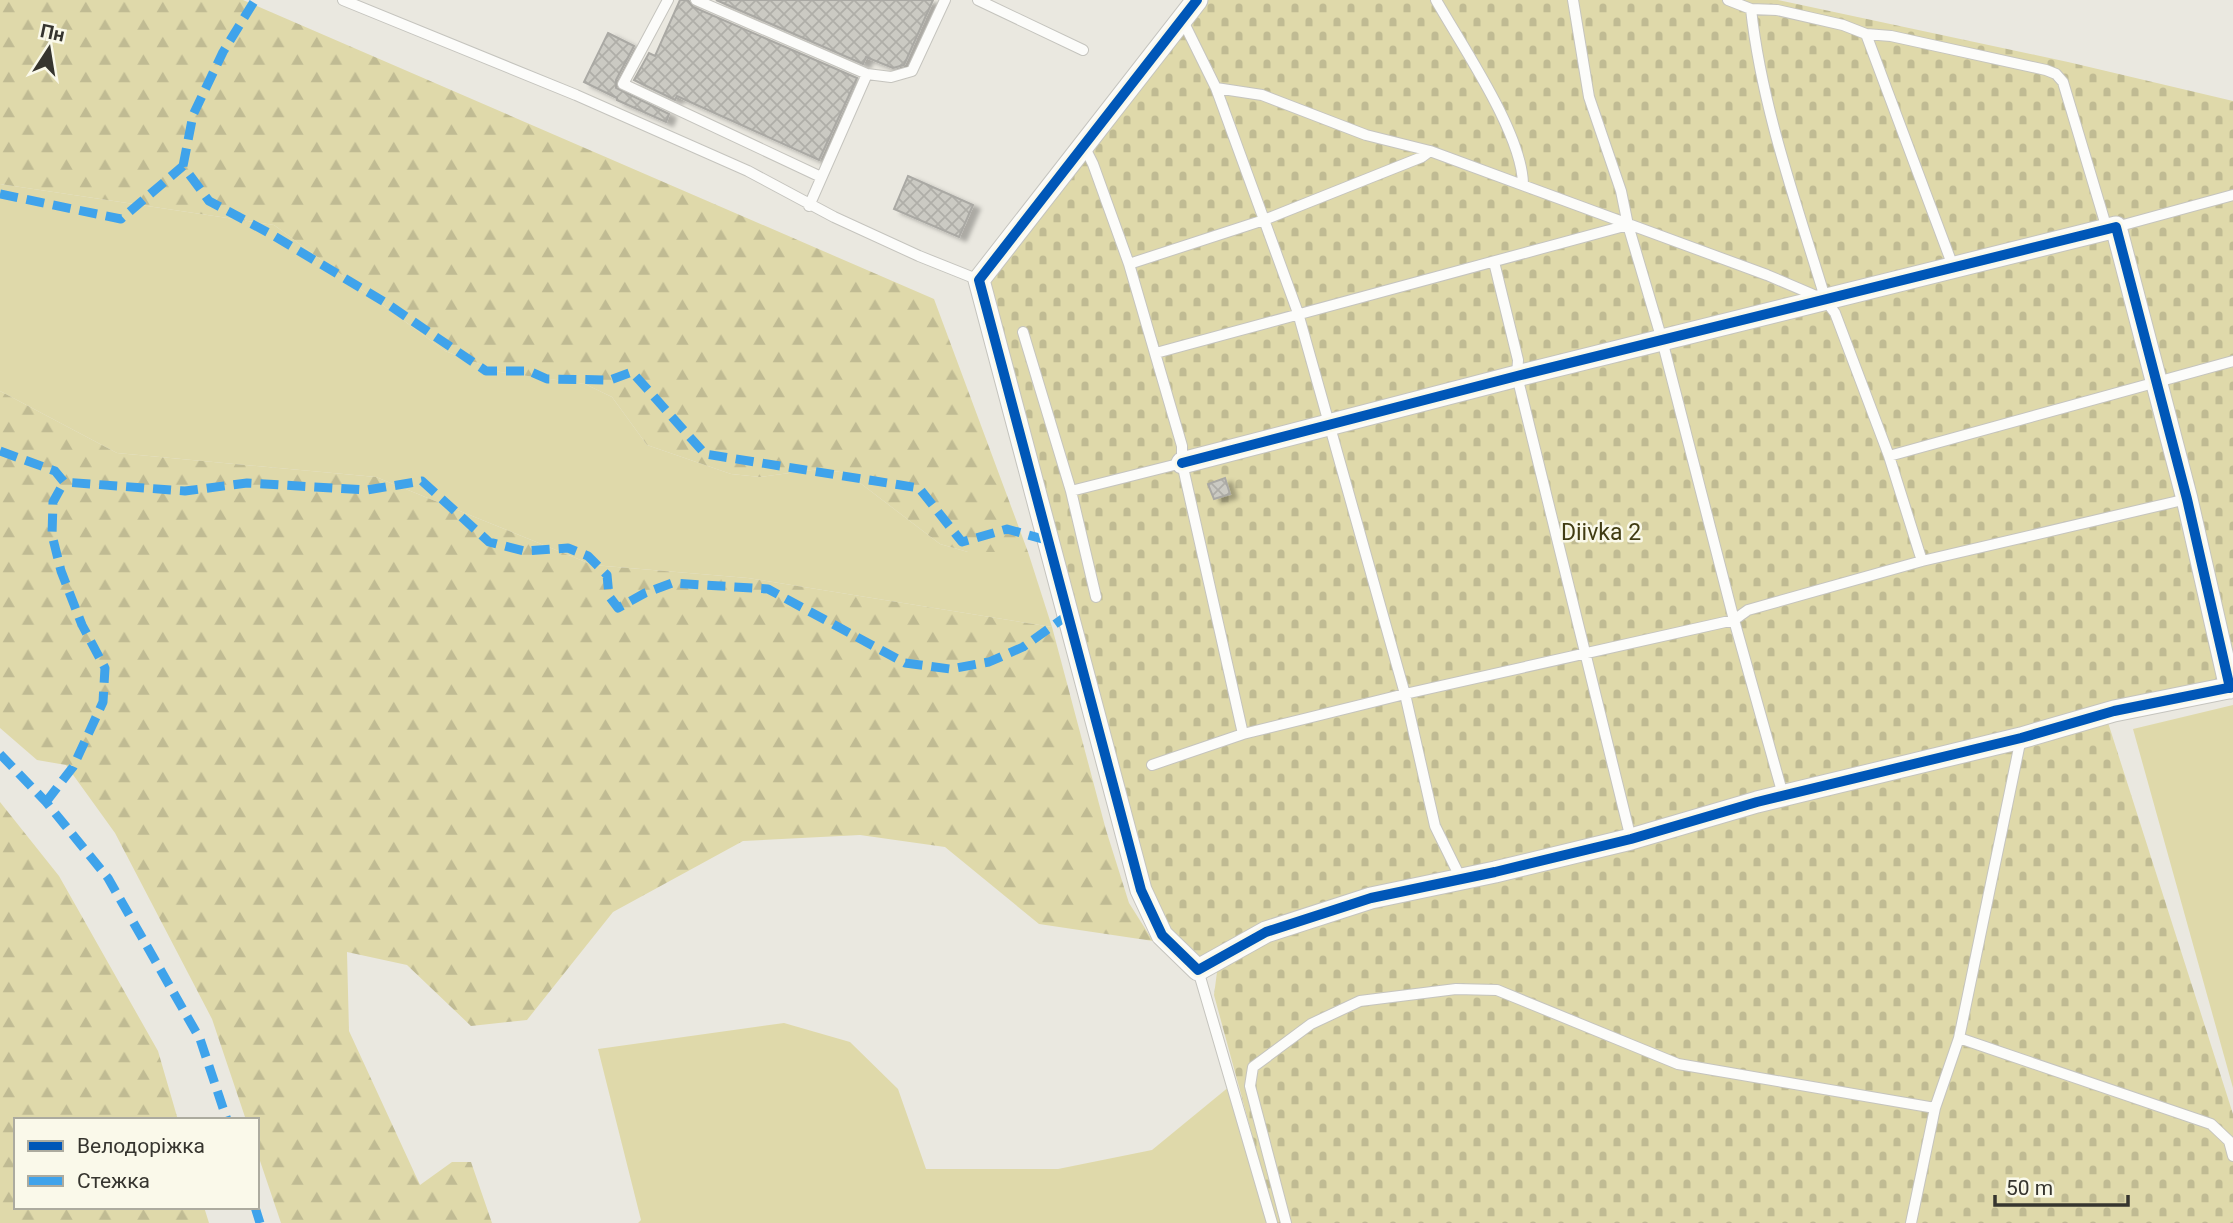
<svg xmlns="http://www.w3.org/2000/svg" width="2233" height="1223" font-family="Roboto,sans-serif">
<defs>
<pattern id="forest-firs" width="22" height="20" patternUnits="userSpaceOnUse" patternTransform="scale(1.75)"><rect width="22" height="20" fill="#dfd9aa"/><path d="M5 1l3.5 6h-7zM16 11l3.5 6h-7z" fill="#c0bb93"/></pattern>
<pattern id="cemetery-stones" width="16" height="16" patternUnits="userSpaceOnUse" patternTransform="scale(1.75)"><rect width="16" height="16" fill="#dfd9aa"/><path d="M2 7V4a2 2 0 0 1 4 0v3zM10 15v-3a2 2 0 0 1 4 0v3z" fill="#c0bb93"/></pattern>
<pattern id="building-cross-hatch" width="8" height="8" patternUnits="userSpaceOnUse" patternTransform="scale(1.75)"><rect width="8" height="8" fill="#cbcac3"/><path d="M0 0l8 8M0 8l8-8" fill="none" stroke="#afaea8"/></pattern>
<filter id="shadow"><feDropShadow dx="7" dy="4" stdDeviation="2" flood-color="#0004"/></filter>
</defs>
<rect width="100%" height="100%" fill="#eae8e0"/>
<path fill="#dfd9aa" d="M0 184 274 225 445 351 500 372 585 384 612 397 647 445 731 474 760 477 819 469 847 473 940 544 968 552H1028L1052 627 748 578 593 565 376 477 117 453 0 391Z
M2233 705V1088L2133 729Z
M784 1023 850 1042 898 1089 926 1169H1058L1152 1150 1230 1086 1267 1223H638L641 1220 598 1049Z"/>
<path fill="url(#forest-firs)" d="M0 0H243L934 299 1028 552H968L940 544 847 473 819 469 760 477 731 474 647 445 612 397 585 384 500 372 445 351 274 225 0 184Z
M0 391 117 453 376 477 593 565 748 578 1052 627 1106 830 1129 903 1153 941 1039 924 945 847 860 835 743 841 613 912 527 1020 471 1026 407 965 347 952 349 1031 420 1185 452 1162H471L492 1223H281L257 1152V1120H246L212 1019 115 833 66 765 37 760 0 728Z
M0 802 59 876 158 1051 178 1120H16V1207H204L209 1223H0Z"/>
<path fill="url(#cemetery-stones)" d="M1200 0H1778L2068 62 2233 101V678L2104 710 2233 1114V1223H1276L1214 995 1217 972 1176 942 1149 889 986 293 1000 259Z"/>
<path fill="url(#building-cross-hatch)" stroke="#aaa9a4" stroke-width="2" filter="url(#shadow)" d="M680 0H688L693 7 857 78 819 160 677 96 675 100 634 80 649 53 655 56Z
M716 0H933L904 65 893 68 866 57 863 64Z
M608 33 634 46 616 80V88L669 114 666 122 617 100V98L584 82Z
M908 176 973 205 959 237 894 209Z
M1225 478 1230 494 1214 499 1208 484Z"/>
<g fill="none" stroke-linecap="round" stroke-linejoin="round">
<g stroke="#c5c4be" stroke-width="12">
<path id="service" d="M343 0 576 95 748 171 834 217 919 256 979 280
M668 0 623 84 821 177
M696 0 867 74 891 77 912 71 945 0
M978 0 1083 50
M1436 0C1462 46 1522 133 1523 184
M1573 0 1589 97 1621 191 1628 225 1662 340 1734 620 1783 795
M1728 0 1751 9 1777 10 1843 25 1866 34 1891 36 2046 70 2056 74 2063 82 2107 229
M1751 9C1762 109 1797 205 1826 301L1835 313 1889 456 1922 561
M1182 19 1216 88 1298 313 1405 694 1435 826 1461 879
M1866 34 1954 269
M1216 88 1262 95 1366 135 1430 151 1767 275 1821 298
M1084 146 1093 164 1129 264 1182 446V463L1243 734
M809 206 867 74
M2116 227 2233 195
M1494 262 1518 360 1517 376 1631 839
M1129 264 1264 220 1422 157 1430 151
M1023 332 1071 491 1096 597
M1156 353 1628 225
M1889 456 2233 361
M1071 491 1182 463
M1152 765 1243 734 1405 694 1734 620 1748 610 1922 561 2187 499
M1198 970 1272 1223
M1959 1038 2211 1124 2229 1141 2233 1156
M1286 1223 1250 1086 1253 1067 1311 1024 1360 1001 1456 989 1497 990 1678 1064 1935 1108
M1911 1223 1935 1108 1959 1038 2021 738"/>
</g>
<g stroke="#c5c4be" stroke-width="23">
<path id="minor" d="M1197 0 979 280 1141 890 1162 935 1198 970 1266 932 1371 898 1495 872 1631 839 1757 802 2021 738 2114 711 2233 687
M1182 463 1517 376 2116 227 2187 499 2230 688"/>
</g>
<use href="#service" stroke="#fcfcfa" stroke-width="10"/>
<use href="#minor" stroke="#fcfcfa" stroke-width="21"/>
<path stroke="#3fa3eb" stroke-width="9" stroke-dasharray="18 9" stroke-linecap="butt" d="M183 166 193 115 223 52 255 0
M0 194 121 219 183 166 209 201 269 233 386 303 486 371H529L547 379 610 380 632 372 705 454 919 488 962 542 1007 529 1050 541
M0 451 55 471 64 482 185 491 247 483 367 490 422 481 489 542 524 551 568 548 588 556 607 575 609 596 618 608 645 593 672 583 768 589 905 663 950 669 989 662 1023 647 1068 615
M0 754 46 802 108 878 200 1039 227 1120
M46 802 73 767 103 702 105 668 82 625 61 571 52 535 53 502 64 482
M255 1207 260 1223"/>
<g stroke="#faf9ea" stroke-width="15">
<path id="cycleway" d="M1197 0 979 280 1141 890 1162 935 1198 970 1266 932 1371 898 1495 872 1631 839 1757 802 2021 738 2114 711 2233 687
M1182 463 1517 376 2116 227 2187 499 2230 688"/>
</g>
<use href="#cycleway" stroke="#0057b8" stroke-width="10"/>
</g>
<g text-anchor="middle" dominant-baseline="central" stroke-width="5" stroke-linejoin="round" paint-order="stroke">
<g font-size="23" fill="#413c13" stroke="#faf9ea">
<text x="1601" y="532">Diivka 2</text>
</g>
</g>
<rect x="14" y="1118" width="245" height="91" fill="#faf9ea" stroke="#acab9f" stroke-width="2"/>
<rect x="28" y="1141" width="35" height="10" fill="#0057b8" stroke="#acab9f" stroke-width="2"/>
<text x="77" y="1153" font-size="21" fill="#36352f">Велодоріжка</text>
<rect x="28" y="1176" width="35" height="10" fill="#3fa3eb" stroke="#acab9f" stroke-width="2"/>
<text x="77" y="1188" font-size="21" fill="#36352f">Стежка</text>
<g transform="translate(49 49) rotate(12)" stroke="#faf9ea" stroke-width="5" paint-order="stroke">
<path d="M0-5L12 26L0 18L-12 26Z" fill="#36352f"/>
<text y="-10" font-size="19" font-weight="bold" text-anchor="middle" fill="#36352f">Пн</text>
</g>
<path d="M1995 1195v10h133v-10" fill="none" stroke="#36352f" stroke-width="3.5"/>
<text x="2006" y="1195" font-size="21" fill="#36352f" stroke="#faf9ea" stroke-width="5" paint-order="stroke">50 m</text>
</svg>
